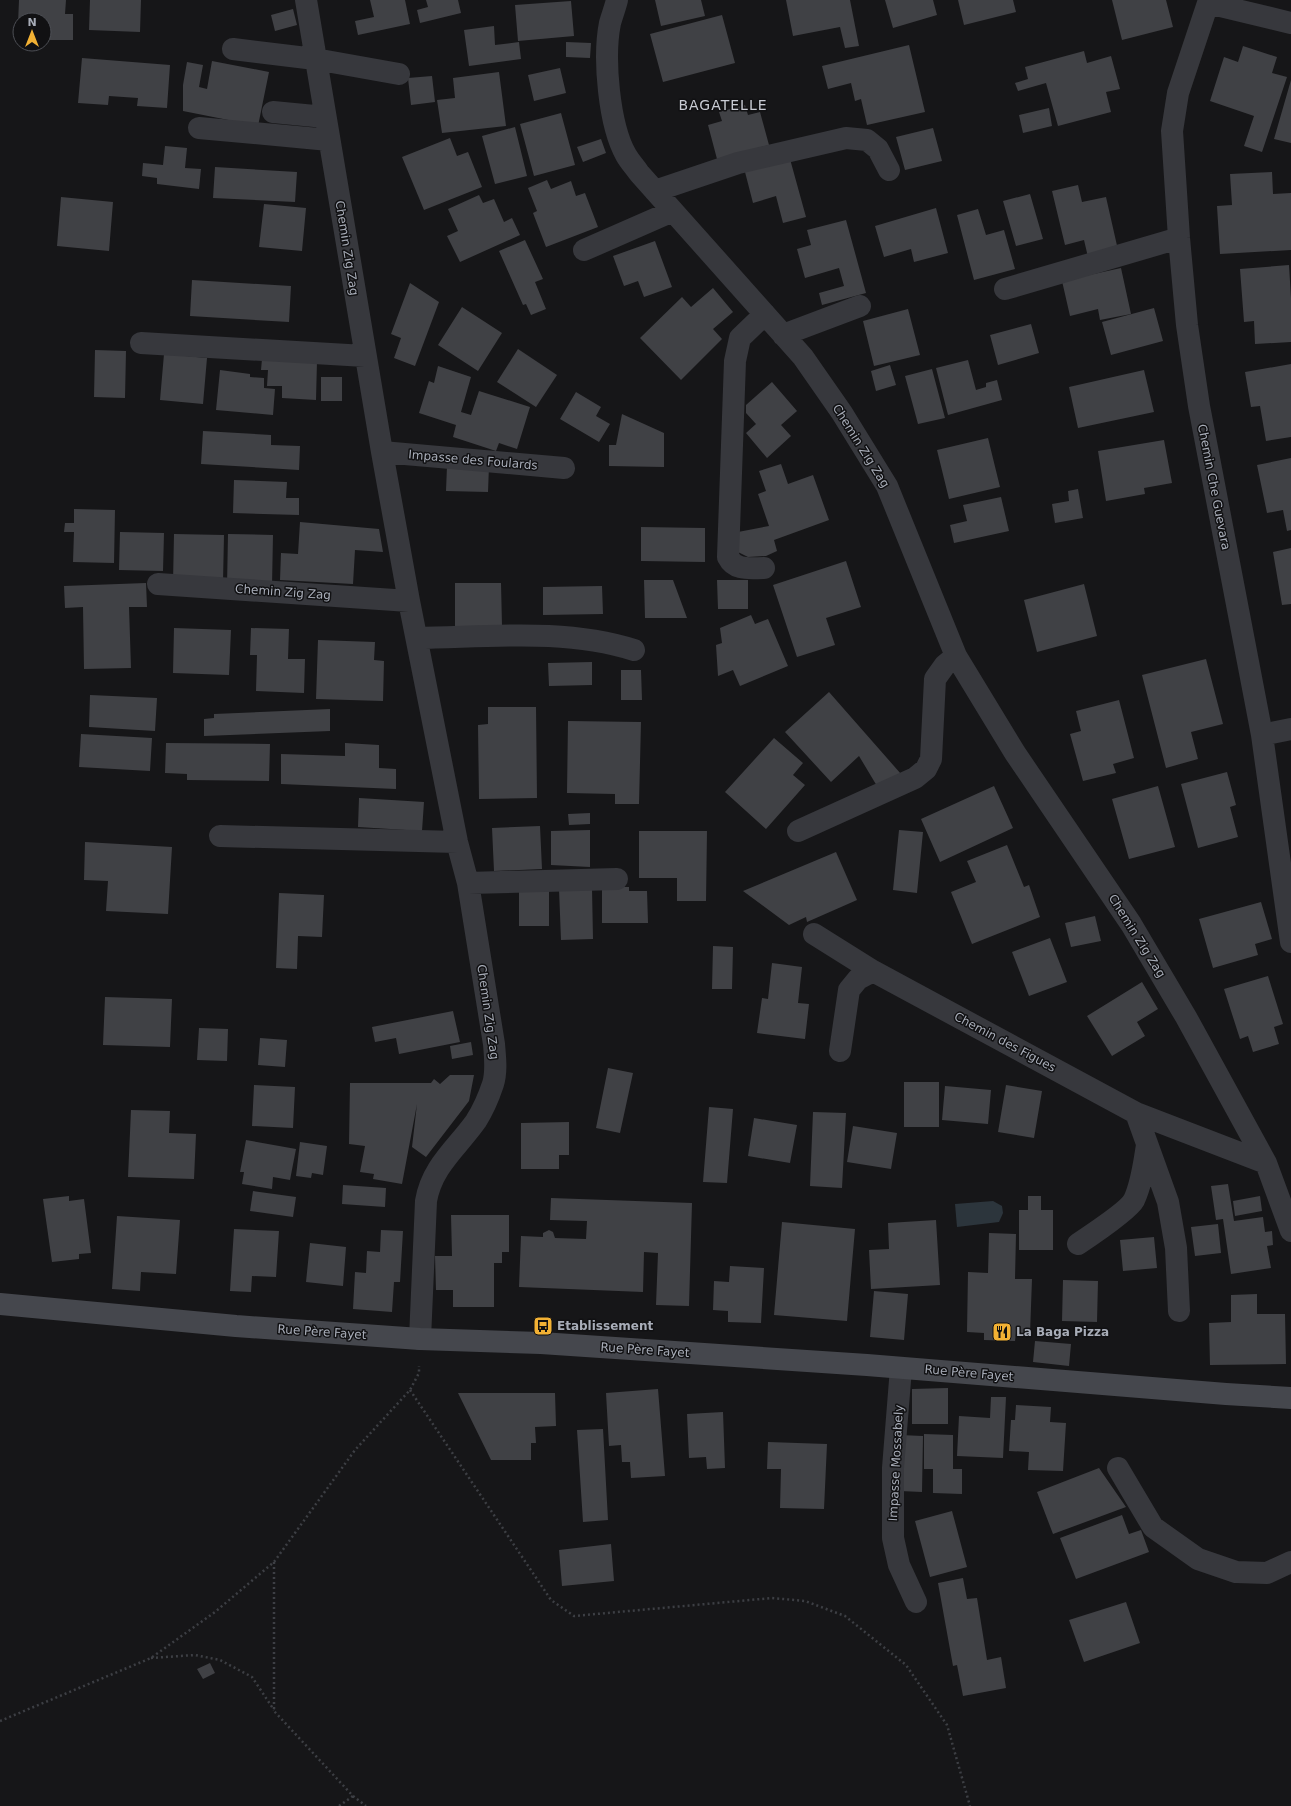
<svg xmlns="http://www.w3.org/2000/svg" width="1291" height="1806" font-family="'DejaVu Sans',sans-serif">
<rect width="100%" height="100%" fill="#161618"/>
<path fill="#2c353c" d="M993 1201 1002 1206 1003 1213 999 1222 957 1227 955 1204Z"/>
<path fill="#404145" d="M19 0H66L65 14H73V40H44V20H20V24H18Z
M90 0H141L140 32 89 30Z
M370 0H405L410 24 358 35 355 21 374 17Z
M426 0H458L461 13 420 23 417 10 428 7Z
M655 0H701L705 16 661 26Z
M786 0H850L859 46 845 48 840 27 793 36Z
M885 0H933L937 15 893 28Z
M958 0H1013L1016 12 964 25Z
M1112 0H1166L1173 27 1122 40Z
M571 1 574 36 518 41 515 5Z
M293 9 297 25 275 31 271 15Z
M722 15 735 63 663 82 650 34Z
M494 26 495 45 519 42 521 59 469 66 464 30Z
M566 42 591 43 590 58 566 57Z
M909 45 925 112 867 125 861 99 855 101 851 83 828 89 822 66Z
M1243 46 1277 57 1272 73 1287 77 1262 152 1244 146 1254 116 1210 101 1224 57 1238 62Z
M1084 51 1087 63 1111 56 1120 89 1106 92 1111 112 1058 126 1046 83 1018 91 1015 83 1028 79 1025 67Z
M82 58 170 65 167 108 137 106 138 98 109 96 108 105 78 103Z
M212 61 269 72 258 126 183 111V85L187 62 203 65 199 87 207 89Z
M560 68 566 93 534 101 528 75Z
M499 72 506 126 442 133 437 100 455 98 453 78Z
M432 76 435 102 411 105 408 78Z
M1291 80V143L1274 139Z
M745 105 748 115 760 112 769 145 717 159 708 125 722 121 719 112Z
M1049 108 1052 126 1023 133 1019 115Z
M561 113 575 165 534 176 520 124Z
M515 127 527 176 495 184 482 136Z
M933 128 942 161 905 170 896 137Z
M450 138 457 156 468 152 482 187 424 210 402 157Z
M601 139 606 153 583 162 577 147Z
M165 146 187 148 185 168 201 169 199 189 157 184V178L142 176 143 163 163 165Z
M790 159 806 217 783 223 776 196 753 203 745 172Z
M215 167 297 172 295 202 213 198Z
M1272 172 1273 194 1291 193V250L1220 254 1217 206 1232 205 1230 174Z
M547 180 551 189 571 181 576 196 585 193 598 227 546 247 533 213 537 211 528 188Z
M1078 185 1082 202 1106 197 1118 250 1088 257 1084 240 1065 245 1052 191Z
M1030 194 1043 239 1016 246 1003 201Z
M479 195 483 203 494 199 504 222 512 218 520 235 460 262 447 236 458 231 448 209Z
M61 197 113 202 109 251 57 246Z
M264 204 306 208 302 251 259 247Z
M936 208 948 253 914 262 911 249 884 257 875 226Z
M978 209 986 235 1004 230 1015 269 974 280 957 215Z
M846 220 866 293 822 305 819 293 844 286 839 268 805 278 797 249 811 245 807 230Z
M525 240 543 279 535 282 546 309 531 315 526 304 523 305 499 251Z
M655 241 672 287 644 297 638 281 624 286 613 256Z
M1289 265 1291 298V342L1255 344 1254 321 1244 322 1240 269Z
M1121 268 1131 314 1100 320 1098 309 1070 316 1062 281Z
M192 280 291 286 289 322 190 316Z
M410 283 439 302 415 366 394 358 401 338 391 334Z
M713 288 733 312 713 329 722 339 681 380 640 338 682 297 691 307Z
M462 307 502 333 478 371 438 345Z
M1154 308 1163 341 1111 355 1102 322Z
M908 309 920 355 874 366 863 321Z
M1031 324 1039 353 998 365 990 335Z
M518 349 557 375 536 407 497 382Z
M95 350 126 351 125 398 94 397Z
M164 354 207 358 203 404 160 400Z
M262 359 317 361 316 400 282 398V386H267L268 370H261Z
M968 360 976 390 986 387V383L997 380 1002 400 948 415 936 368Z
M1291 364V437L1266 441 1260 406 1251 407 1245 372Z
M890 365 896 385 876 391 871 371Z
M438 366 471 377 461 412 471 415 479 391 530 407 517 449 499 443 496 451 453 437 456 425 419 413 429 381 434 383Z
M932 369 945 418 918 424 905 376Z
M220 370 250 374V377L264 378V388L275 389 273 415 216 410Z
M1144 370 1154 412 1078 428 1069 387Z
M321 377H342V401H321Z
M772 382 797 411 781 425 791 436 767 458 746 433 756 424 746 413V405Z
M576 392 601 407 596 416 610 424 599 442 560 419Z
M622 414 664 433V467L609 466V445H616Z
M203 431 271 435V445L300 446 299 470 201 464Z
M988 438 1000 487 949 499 937 450Z
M1164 440 1172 483 1144 488 1145 494 1106 501 1098 451Z
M1291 458V530L1287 531 1283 510 1267 513 1257 465Z
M781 464 788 484 813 475 829 520 774 540 777 551 766 556 748 557 738 552V532L769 526 758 494 766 491 759 471Z
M447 466H489L488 492 446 491Z
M234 480 287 482 286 498H299V515L233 513Z
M1078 489 1083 518 1055 523 1052 504 1069 501 1068 491Z
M1001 497 1009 531 954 543 950 525 967 521 963 505Z
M74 509 115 510 114 563 73 562 74 532H64L65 523H74Z
M300 522 379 529 383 552 355 550 353 584 280 580 281 553 298 554Z
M641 527 705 528V562L641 561Z
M120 532 164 533 163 571 119 570Z
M174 534 224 535 223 582H173Z
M228 534 273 535 272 586H227Z
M1291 548V604L1282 605 1273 552Z
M846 561 861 607 826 618 835 645 797 657 773 585Z
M644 580H673L687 618H645Z
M717 580H748V609H718Z
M146 583 147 607H129L131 668 84 669 83 607 65 608 64 586Z
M455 583H501L502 626 455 627Z
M1084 584 1097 636 1037 652 1024 600Z
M602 586 603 614 543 615V587Z
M751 615 755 624 768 619 788 666 740 686 733 670 718 676 716 645 722 643 720 628Z
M174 628 231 630 229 675 173 673Z
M251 628 289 629 288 659H305L304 693 256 691 257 655H250Z
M318 640 375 642 374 660 384 661 383 701 316 699Z
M1206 659 1223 724 1191 732 1198 759 1166 768 1142 675Z
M592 662V685L549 686 548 663Z
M621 670H641L642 700H621Z
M829 692 901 774 877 786 859 756 831 782 785 732Z
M90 695 157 698 155 731 89 727Z
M1119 700 1134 758 1113 764 1116 773 1083 781 1070 734 1081 731 1076 711Z
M488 707H536L537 798 479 799 478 725 488 724Z
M330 709V731L204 736V719L214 718V714Z
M568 721 641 722 639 804H615V794L567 793Z
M81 734 152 738 150 771 79 767Z
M774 738 803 763 793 775 805 785 766 829 725 792Z
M166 743 270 744 269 781 187 780V774L165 773Z
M345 743 379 745V768L396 769V789L281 784V754L345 756Z
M1227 772 1236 805 1230 807 1238 837 1198 848 1181 784Z
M994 786 1013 828 940 862 921 819Z
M1158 786 1175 847 1129 859 1112 799Z
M359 798 424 802 422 831 358 827Z
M590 813V824L569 825 568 814Z
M540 826 542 869 494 871 492 828Z
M590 830V867L551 865V831Z
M899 830 923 832 917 893 893 890Z
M639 831H707L706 901H677V878H639Z
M85 842 172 847 168 914 106 911 108 881 84 880Z
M1007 845 1024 887 1029 885 1040 917 972 944 951 892 976 882 967 861Z
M836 852 857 900 807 922 806 917 789 925 743 891Z
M602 887H629V891H647L648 923H602Z
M592 888 593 939 561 940 559 889Z
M519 889H549V926H519Z
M279 893 324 895 322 937 298 936 297 969 276 968Z
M1261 902 1272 939 1255 944 1258 955 1213 968 1199 919Z
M1095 916 1101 941 1071 947 1065 923Z
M1050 938 1067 982 1029 996 1012 952Z
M713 946 733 947 732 989H712Z
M772 963 802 967 798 1003 809 1004 805 1039 757 1033 762 998 768 999Z
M1268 976 1283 1024 1274 1027 1279 1044 1253 1052 1248 1036 1240 1039 1224 989Z
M1142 982 1158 1009 1137 1022 1145 1036 1112 1056 1087 1016Z
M105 997 172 999 170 1047 103 1045Z
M453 1011 460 1042 399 1054 396 1038 375 1042 372 1027Z
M199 1028 228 1029 227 1061 197 1060Z
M260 1038 287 1040 285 1067 258 1065Z
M471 1042 473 1055 452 1059 450 1046Z
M608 1068 633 1073 620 1133 596 1128Z
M450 1075H474L469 1101 426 1157 412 1147 417 1104 402 1184 373 1179 374 1174 360 1172 365 1146 349 1144 350 1083H431L434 1079 440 1084Z
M904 1082H939V1127H904Z
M254 1085 295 1087 293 1128 252 1126Z
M1006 1085 1042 1091 1034 1138 998 1132Z
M945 1086 991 1090 988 1124 942 1120Z
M709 1107 733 1109 727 1183 703 1182Z
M131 1110 170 1111 169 1133 196 1134 194 1179 128 1177Z
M813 1112 846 1113 842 1188 810 1186Z
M754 1118 797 1125 790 1163 748 1156Z
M569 1122V1155H559V1169H521V1123Z
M853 1126 897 1133 891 1169 847 1162Z
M246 1140 296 1149 290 1180 273 1177 272 1189 242 1184 244 1172H240Z
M300 1142 327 1146 323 1175 312 1173 311 1178 296 1176Z
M1228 1184 1234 1221 1263 1217 1265 1232 1272 1231 1273 1245 1267 1246 1271 1268 1231 1274 1223 1219 1216 1220 1211 1186Z
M343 1185 386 1188 385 1207 342 1204Z
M253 1191 296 1197 293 1217 250 1211Z
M69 1196V1201L84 1199 91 1253 79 1254V1259L52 1262 43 1199Z
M1028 1196H1041V1210H1053V1250H1019V1210H1028Z
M1260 1196 1262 1211 1235 1216 1233 1201Z
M551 1198 692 1203 689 1306 656 1305 658 1253 644 1252 643 1292 519 1287 521 1236 543 1237V1233L549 1230 553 1232 555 1238 586 1239 587 1221 550 1220Z
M451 1215H509V1252H502V1263H494V1307H453V1290H436L435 1256H452Z
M117 1216 180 1220 176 1274 141 1272 140 1291 112 1289Z
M936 1220 940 1285 871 1289 869 1250 889 1249 888 1223Z
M782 1222 855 1229 847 1321 774 1315Z
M1218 1224 1221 1253 1195 1256 1191 1227Z
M234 1229 279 1231 276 1277 252 1276 251 1292 230 1291Z
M381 1230 403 1231 400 1282H394L392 1312 353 1309 355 1272 366 1273 367 1251 380 1252Z
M989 1233 1016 1234 1015 1279H1032L1030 1334 1016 1333 1015 1341 984 1340V1333L967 1332 968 1272 988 1273Z
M1154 1237 1157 1268 1123 1271 1120 1240Z
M310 1243 346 1247 343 1286 306 1282Z
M730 1266 764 1268 761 1323 728 1322V1311L713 1310 714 1281 729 1282Z
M1063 1280 1098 1281 1097 1322 1062 1321Z
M874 1291 908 1294 904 1340 870 1337Z
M1257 1294V1314H1285L1286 1364 1210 1365 1209 1323 1231 1322V1295Z
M1035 1341 1071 1344 1069 1366 1033 1362Z
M948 1388V1424H912V1389Z
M658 1389 665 1476 631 1478 630 1462H622L621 1445 609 1446 606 1393Z
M458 1393H555L556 1426 535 1427 536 1443H531V1460H491Z
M991 1397H1006L1003 1458 957 1456 959 1416 990 1418Z
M1016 1405 1051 1407 1050 1422 1066 1423 1063 1471 1028 1470 1029 1452 1009 1451 1011 1420H1015Z
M723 1412 725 1468 707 1469 706 1457 689 1458 687 1414Z
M603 1429 608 1520 583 1522 577 1430Z
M924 1434 953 1435V1469H962V1494L933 1493V1469H924Z
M900 1435 923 1436 922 1492 900 1491Z
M768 1442 827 1444 824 1509 780 1508 781 1469H767Z
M1099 1468 1126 1507 1053 1534 1037 1492Z
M952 1511 967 1567 930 1577 915 1521Z
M1122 1515 1129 1534 1141 1530 1149 1552 1076 1579 1060 1538Z
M611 1544 614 1581 562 1586 559 1550Z
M963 1578 967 1599 977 1598 987 1660 1001 1657 1006 1688 963 1696 957 1665 953 1666 938 1583Z
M1126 1602 1140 1643 1084 1662 1069 1620Z
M210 1663 215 1673 203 1679 197 1669Z"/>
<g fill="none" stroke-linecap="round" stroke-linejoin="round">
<path stroke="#3d3f44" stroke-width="2.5" stroke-dasharray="2 3" stroke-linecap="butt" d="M410 1390 551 1600 574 1616 772 1598 805 1601 845 1616 906 1665 947 1725 970 1806
M274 1562V1711L353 1796 366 1806
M151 1658 195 1655 220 1660 252 1677 274 1710
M0 1721 151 1658 215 1612 274 1562 355 1450 410 1390 419 1373V1366
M339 1806 353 1796"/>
<path stroke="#37383d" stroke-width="22" d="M306 0 382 452 409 601 457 842 468 883 494 1044C495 1057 497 1071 493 1084 489 1096 483 1110 476 1121 457 1148 432 1166 426 1201L420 1339
M617 0C615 8 612 16 610 23 603 58 609 125 626 155 630 162 635 167 639 173L803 357 842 413 887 486 956 656 1015 753 1131 924 1186 1017 1266 1163 1291 1231
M1209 0 1178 93 1172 131 1179 238 1187 325 1199 406 1262 735 1291 942
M1208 3 1291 23
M233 49 315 59 399 74
M273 112 325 117
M199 128 329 140
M655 191 738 163 846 138 867 140 878 149 889 170
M584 250 673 211
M1005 289 1179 238
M783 335 860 306
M141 343 365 356
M382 452 564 468
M764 568C750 568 735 571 728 557L735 361 740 338 765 314
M158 584 409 601
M417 638C489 637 565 628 634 650
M1262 735 1291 729
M798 831 915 778 926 769 931 759 935 679 945 665 956 656
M220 836 457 842
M468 883 617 879
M814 934 873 971 1136 1113 1266 1163
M840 1051 849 990 858 979 873 971
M1136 1113 1168 1202 1176 1248 1179 1311
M1078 1244C1090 1236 1129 1210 1134 1200 1142 1183 1144 1163 1147 1145
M901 1368 893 1468V1538L899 1565 916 1602
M1118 1468 1153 1527 1198 1559 1236 1572 1267 1573 1291 1562"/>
<path stroke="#45474d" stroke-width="22" d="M0 1304 236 1326 420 1339 541 1343 867 1365 1226 1394 1291 1398"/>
</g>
<defs>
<g id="bus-square" transform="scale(1)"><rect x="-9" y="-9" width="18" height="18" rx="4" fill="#f2b134" stroke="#111113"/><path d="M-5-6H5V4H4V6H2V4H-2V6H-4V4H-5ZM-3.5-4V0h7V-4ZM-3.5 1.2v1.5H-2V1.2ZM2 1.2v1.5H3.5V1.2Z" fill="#111"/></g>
<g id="restaurant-square" transform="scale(1)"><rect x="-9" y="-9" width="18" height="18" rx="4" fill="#f2b134" stroke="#111113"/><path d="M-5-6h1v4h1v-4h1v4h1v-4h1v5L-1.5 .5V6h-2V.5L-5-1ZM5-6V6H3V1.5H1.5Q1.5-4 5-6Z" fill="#111"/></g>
</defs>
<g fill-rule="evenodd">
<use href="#bus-square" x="543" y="1326"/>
<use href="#restaurant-square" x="1002" y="1332"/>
</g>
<g text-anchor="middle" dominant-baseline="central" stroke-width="3" stroke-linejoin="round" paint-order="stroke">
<g font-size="12" fill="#a8adb8" stroke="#111113">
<text transform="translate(347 248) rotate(81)">Chemin Zig Zag</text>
<text transform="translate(861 446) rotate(58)">Chemin Zig Zag</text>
<text transform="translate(473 460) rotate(5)">Impasse des Foulards</text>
<text transform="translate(1214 487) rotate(79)">Chemin Che Guevara</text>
<text transform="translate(283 592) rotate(4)">Chemin Zig Zag</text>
<text transform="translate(1137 936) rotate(58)">Chemin Zig Zag</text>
<text transform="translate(488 1012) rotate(82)">Chemin Zig Zag</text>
<text transform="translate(1005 1042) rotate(28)">Chemin des Figues</text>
<text transform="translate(322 1332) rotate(4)">Rue Père Fayet</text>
<text transform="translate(645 1350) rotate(4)">Rue Père Fayet</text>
<text transform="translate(969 1373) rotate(5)">Rue Père Fayet</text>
<text transform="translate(896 1463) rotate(-87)">Impasse Mossabely</text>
</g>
<g font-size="12" font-weight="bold" fill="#a8adb8" stroke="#111113" text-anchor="start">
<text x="557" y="1326">Etablissement</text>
<text x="1016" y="1332">La Baga Pizza</text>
</g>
<g font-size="14" letter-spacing="1" fill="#c9ccd4" stroke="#111113">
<text x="723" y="105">BAGATELLE</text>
</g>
</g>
<g transform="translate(32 32)"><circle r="19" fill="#111113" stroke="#4d4f55"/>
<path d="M0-3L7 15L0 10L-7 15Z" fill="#f2b134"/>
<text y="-6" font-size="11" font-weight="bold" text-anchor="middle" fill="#a8adb8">N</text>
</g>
</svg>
